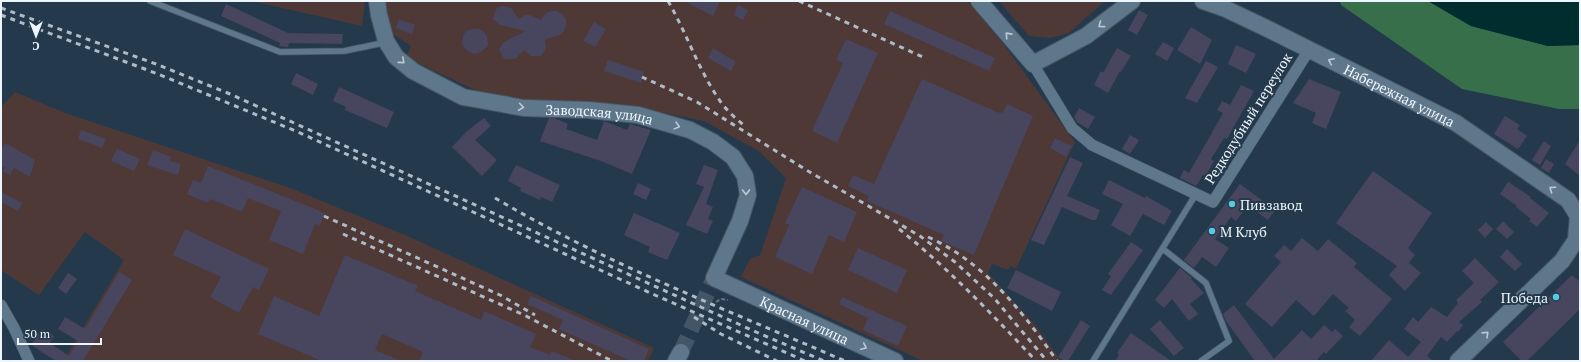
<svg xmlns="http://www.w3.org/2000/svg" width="1581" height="362" font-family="'PT Serif',serif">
<rect width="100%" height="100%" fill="#243a4c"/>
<path fill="#4e3937" d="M252 1H365L362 26Z
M386 1H968L1004 45 1075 142 1016 269 1011 266 1008 270 992 264 988 273 1035 325 1061 361H923L741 277 750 259 760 255 786 178 759 151 704 121 619 104 530 100 480 92 434 71 406 57 411 46 390 32Z
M999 1H1105L1069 33 1051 38 1029 36Z
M15 92 65 113 290 188 405 235 654 348 648 361H63L124 260 85 232 39 295 1 270V107Z"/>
<path fill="#366f4a" d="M1340 1H1428L1471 26 1548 46 1580 45V109H1559L1462 89 1341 5Z"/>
<path fill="#002e2f" d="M1428 1H1580V45L1548 46 1471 26Z"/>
<path fill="#48455e" d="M684 1H720L713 16Z
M226 4 288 33 343 34 342 44 289 43 288 47 279 46 280 43 221 16Z
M738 5 748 10 743 20 734 15Z
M502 6 511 8 519 19 525 15H529L541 20 545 14 550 11H557L562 14 566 19V25L564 31 560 35 545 39 546 48 544 52 541 56H531L524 50 515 59H505L502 56 499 49 504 42 526 31 500 25 492 18 494 17 495 12 497 8Z
M1139 10 1148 15 1137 35 1128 30Z
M890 11 995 58 989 71 884 24Z
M399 19 415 25 412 34 396 28Z
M594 22 606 29 596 46H593L583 41Z
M1191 27 1212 40 1200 64 1177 50Z
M472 29H478L483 31 487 36 488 46 481 52 475 54 469 52 464 48 462 43 463 36 466 31Z
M846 39 878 53 837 143 812 131 843 63 836 60Z
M1163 42 1174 48 1167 61 1155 54Z
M1236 45 1256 54 1246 73 1228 64Z
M713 48 736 62 731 71 708 58Z
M1117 48 1131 56 1121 72 1120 71 1108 93 1094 85 1101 71 1103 73Z
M608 60 644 72 641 83 604 71Z
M1206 61 1218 67 1197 103 1185 98Z
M296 73 318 84 313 95 291 84Z
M922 79 999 113 1000 112 1003 113 1007 104 1033 116 974 255 941 241 944 235 867 201 869 196 848 186 853 175 874 184Z
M1309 79 1341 92 1326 129 1312 123 1316 113 1293 103Z
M1241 85 1254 91 1227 139 1224 138 1211 159 1214 161 1206 176 1203 175 1196 186 1180 178 1184 170 1189 173 1223 113 1217 110 1222 101 1230 105Z
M339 87 394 112 387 128 345 110 346 107 333 101Z
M1079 108 1095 117 1088 129 1077 122 1074 117Z
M1505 116 1520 125 1517 129 1527 136 1518 149 1494 134Z
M484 118 491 126 475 140 497 160 482 176 452 147 467 131Z
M549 118H554L568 124 566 129 597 140 604 121 627 130 630 124 651 130 632 174 601 161 540 141Z
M81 130 106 139 102 148 78 139Z
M1130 135 1139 140 1130 154 1122 149Z
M1055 138 1072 146 1066 157 1050 148Z
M1580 140V176L1565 164Z
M1544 141 1551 146 1540 165 1532 160Z
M5 143 35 160 30 177 14 168 10 175 3 171 5 168 1 166V149Z
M117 149 140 159 134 171 111 161Z
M153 150 171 157 170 161 181 164 178 175 147 165Z
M1070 157 1083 163 1067 196 1100 210 1096 220H1092L1062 207 1044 245 1031 240Z
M1546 159 1554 164 1549 173 1541 168Z
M516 165 560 185 552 202 541 197 540 200 520 191 521 188 508 181Z
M704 165 718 170 706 204 713 207 708 219 713 221 707 234 686 225 704 187 696 184Z
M208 166 325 213 320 226 315 224 303 254 269 240 281 211 248 198 242 212 210 199 208 203 187 194 193 180 201 183Z
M1373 171 1432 213 1408 248 1415 255 1409 263 1421 273 1405 291 1389 275 1397 266 1336 223Z
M1109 180 1145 198 1146 196 1172 211 1164 225 1143 214 1130 236 1111 225 1123 204 1102 194Z
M1508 182 1531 197 1530 198 1549 213 1537 227 1529 221 1531 219 1516 207 1517 206 1500 194Z
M638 183 651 189 646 200 633 194Z
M1240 184 1275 210 1268 220 1248 205 1236 221 1231 217 1215 239 1229 248 1216 267 1202 257 1194 268 1184 260Z
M802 187 857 212 844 242 829 235 812 274 775 257 789 225 785 223Z
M1 192 22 203 18 211 1 202Z
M634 213 680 233 667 260 648 252 650 247 624 235Z
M1503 221 1514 232 1507 239 1496 229Z
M1486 222 1493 229 1485 238 1478 230Z
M185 229 269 269 259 290 253 287 239 313 210 297 221 277 173 255Z
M1302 238 1318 251 1328 239 1357 263 1354 267 1392 299 1360 336 1349 327 1355 320 1345 311 1349 308 1333 294 1314 316 1296 300 1272 327 1245 304 1281 262 1274 256 1284 245 1291 251Z
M1131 242 1143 250 1111 295 1102 290 1111 276 1108 274Z
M858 248 907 270 897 293 848 270Z
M1507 249 1522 264 1515 271 1500 257Z
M345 255 418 286 415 291 481 320 484 311 536 334 530 347 550 355 552 351 575 361H419L423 352 382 334 375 350 401 361H322L258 334 274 296 319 316Z
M1475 258 1499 282 1480 300 1482 302 1459 322 1463 325 1458 332 1457 331 1447 342 1441 337 1427 356 1433 361H1371L1389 340 1408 357 1421 342 1404 329 1413 317 1418 322 1431 307 1447 317 1458 303 1456 300 1474 283 1462 271Z
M1180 268 1192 278 1191 279 1204 293 1190 304 1198 314 1189 321 1172 299 1164 308 1155 300Z
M1016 270 1061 292 1052 311 1007 288Z
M119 272 132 280 83 361H56L31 345 42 329 54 336 50 343 69 356 78 341 58 329 65 317 85 329Z
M68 273 77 279 66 294 58 288Z
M1572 275 1580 282V309L1527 361H1522L1503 342Z
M531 296 649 349 644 361H631L559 329 563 320 527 304Z
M842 297 907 326 898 346 863 330 868 318 839 304Z
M1234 305 1274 359 1302 330 1311 339 1324 325 1332 332 1335 329 1343 336 1326 354 1324 352 1316 361H1255L1226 321 1223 314Z
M1081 320 1090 326 1068 361H1064L1058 357Z
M1160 320 1184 348 1174 356 1150 329Z
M1131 333 1171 361H1115L1119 355 1117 353Z"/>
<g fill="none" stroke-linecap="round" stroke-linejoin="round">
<path stroke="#425667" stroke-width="16" stroke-dasharray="16 8" stroke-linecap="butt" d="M681 352 714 278"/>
<g stroke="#465866" stroke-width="7">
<path id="lane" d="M150 1 280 52 344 51 378 44 385 41
M1163 249 1206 283 1229 341 1201 361
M1093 361 1196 194"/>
</g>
<g stroke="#465866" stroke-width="12">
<path id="street" d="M1033 64 1072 128 1092 145 1213 202 1309 50
M1 305 14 328 29 361"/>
</g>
<g stroke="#465866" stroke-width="18">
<g id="secondary">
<path id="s1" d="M377 1 379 15 386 41 396 57 413 71 463 97 524 108 589 110 638 115 690 130 713 142 733 157 745 176 748 195 740 221 714 278 895 361"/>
<path d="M979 1 1033 64 1086 36 1132 1"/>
<path id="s2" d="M1203 1 1226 9 1268 29 1456 123 1568 200 1578 216 1576 240 1562 261 1458 361"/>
<path d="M676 361 681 352"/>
</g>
</g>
<path stroke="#647684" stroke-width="2" stroke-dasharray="4 2" stroke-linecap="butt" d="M716 302 721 299 728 300"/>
<use href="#lane" stroke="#5f778b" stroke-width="5.5"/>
<use href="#street" stroke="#5f778b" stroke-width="11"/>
<use href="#secondary" stroke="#5f778b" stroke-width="16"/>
<path stroke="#afbbc6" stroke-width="3" stroke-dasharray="5 5" stroke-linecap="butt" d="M668 1C686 32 698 68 718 98 725 109 736 119 746 127
M799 1 925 58
M1 8 156 64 230 94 756 332 824 361
M1 15 158 74 298 132 657 296 805 361
M642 77 697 102 808 171 920 236 955 262 994 298 1047 361
M495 198C605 263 727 310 845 361
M324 216 500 295 535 315
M899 229C950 270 992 314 1036 361
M343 234 524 315 612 361
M928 237C984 262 1023 312 1057 361
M694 317 721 334 777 361"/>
</g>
<defs><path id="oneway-chevron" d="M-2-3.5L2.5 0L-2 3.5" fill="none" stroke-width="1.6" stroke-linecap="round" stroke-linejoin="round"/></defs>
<g stroke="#bccad5">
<use href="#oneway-chevron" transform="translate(1101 25) rotate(143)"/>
<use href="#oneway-chevron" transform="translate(1008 35) rotate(-132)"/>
<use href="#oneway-chevron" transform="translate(402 61) rotate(41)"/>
<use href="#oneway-chevron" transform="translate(1331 61) rotate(-154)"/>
<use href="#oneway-chevron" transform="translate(521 107) rotate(8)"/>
<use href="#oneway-chevron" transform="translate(677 126) rotate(15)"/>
<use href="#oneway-chevron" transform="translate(1552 189) rotate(-146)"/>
<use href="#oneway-chevron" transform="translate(746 192) rotate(89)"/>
<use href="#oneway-chevron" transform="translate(1486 334) rotate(-44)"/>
<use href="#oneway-chevron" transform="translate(864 347) rotate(25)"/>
</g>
<g fill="#55cae0" stroke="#243a4c" stroke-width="1.5">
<circle cx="1232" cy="204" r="4"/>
<circle cx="1212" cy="231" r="4"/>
<circle cx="1556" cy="297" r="4"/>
</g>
<g text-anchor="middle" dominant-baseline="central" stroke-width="4" stroke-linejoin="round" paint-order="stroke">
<g font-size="14" fill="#eef6fd" stroke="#243a4c">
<text stroke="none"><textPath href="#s2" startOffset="218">Набережная улица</textPath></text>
<text stroke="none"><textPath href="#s1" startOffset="276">Заводская улица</textPath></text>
<text transform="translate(1248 118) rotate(-58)">Редкодубный переулок</text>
<text stroke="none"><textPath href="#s1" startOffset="651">Красная улица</textPath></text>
</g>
<g font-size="14" fill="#eef6fd" stroke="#243a4c" text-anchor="start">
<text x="1240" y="204">Пивзавод</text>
<text x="1220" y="231">М Клуб</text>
<text x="1548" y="297" text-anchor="end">Победа</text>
</g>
</g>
<rect width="1581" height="362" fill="none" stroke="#eef6fd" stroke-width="4"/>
<g transform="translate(36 36) rotate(180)" stroke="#243a4c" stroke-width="3" paint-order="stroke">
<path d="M0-3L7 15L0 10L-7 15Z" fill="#eef6fd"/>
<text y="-6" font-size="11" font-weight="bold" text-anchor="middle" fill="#eef6fd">С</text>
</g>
<path d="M18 338v6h83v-6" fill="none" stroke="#eef6fd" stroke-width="2"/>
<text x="24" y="338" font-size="12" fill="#eef6fd" stroke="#243a4c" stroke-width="3" paint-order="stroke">50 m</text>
</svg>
